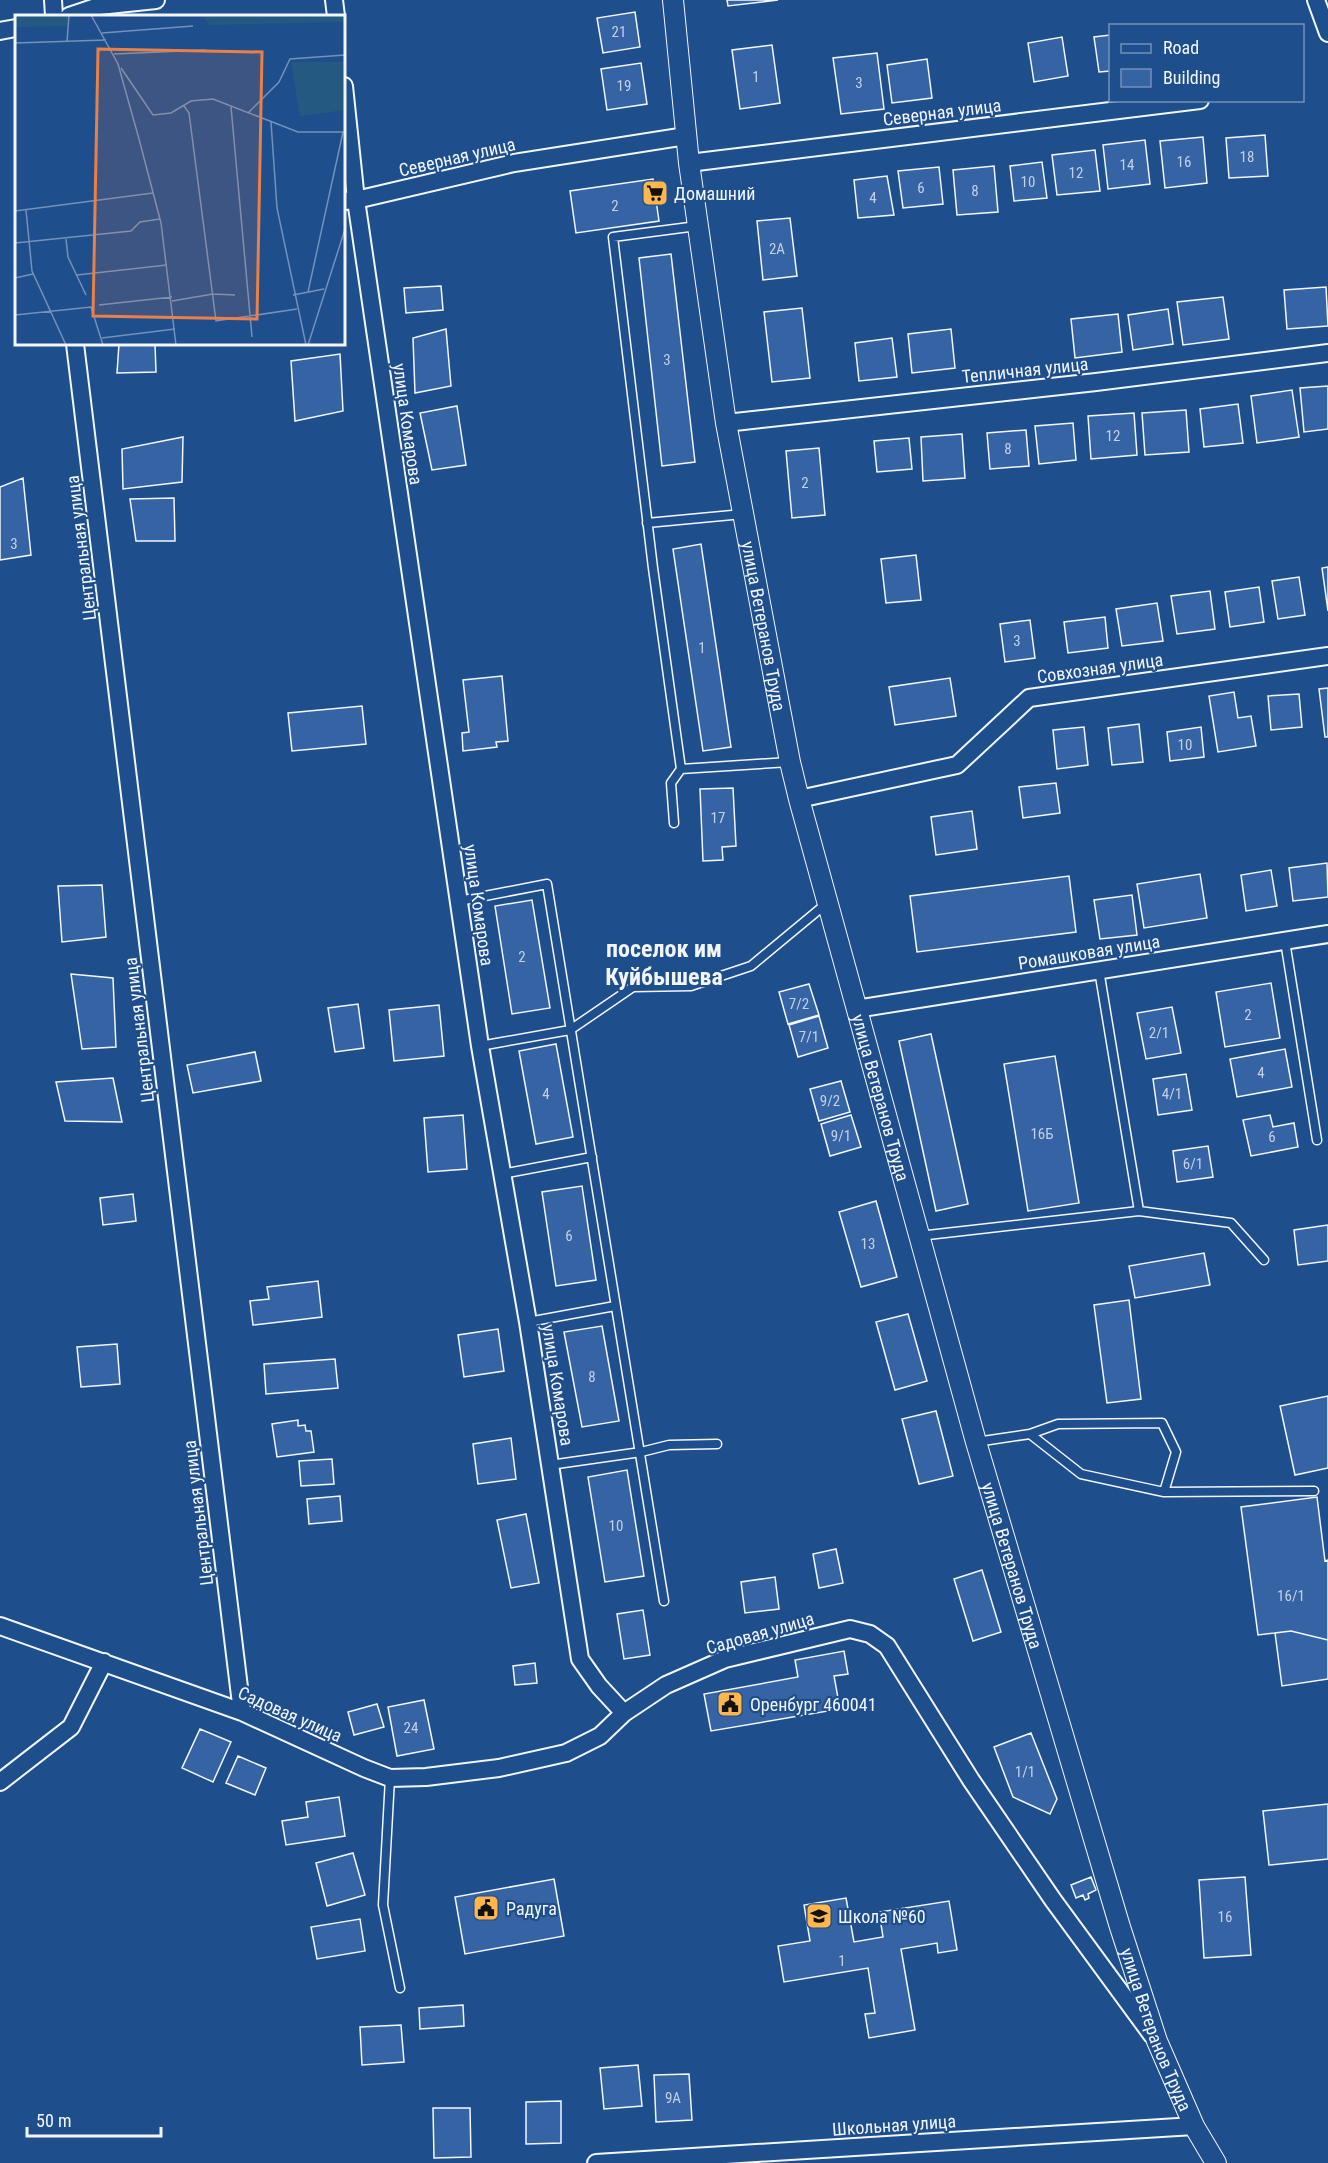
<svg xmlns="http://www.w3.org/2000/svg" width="1328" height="2163" font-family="'Roboto Condensed',sans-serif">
<rect width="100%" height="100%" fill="#1f4e8c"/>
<path fill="#3563a3" stroke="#f2f6ff" stroke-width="1.5" d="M727 0H778L728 6Z
M635 12 640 47 603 53 597 18Z
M1110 35V71L1099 72 1094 37Z
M1062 37 1068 76 1034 82 1028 43Z
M772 45 780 103 740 109 732 50Z
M877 53 884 109 841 114 833 58Z
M927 59 932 98 892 103 887 65Z
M641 63 647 104 607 110 601 69Z
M1265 135 1268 176 1229 178 1226 138Z
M1203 137 1207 183 1165 188 1160 141Z
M1145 140 1150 184 1108 189 1103 145Z
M1095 150 1100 191 1057 195 1052 155Z
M1042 162 1047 198 1014 201 1010 166Z
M994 166 998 212 957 215 953 170Z
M939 167 943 204 903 208 898 171Z
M887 176 894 215 858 218 854 180Z
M653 179 659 221 576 233 570 191Z
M790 218 797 276 763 280 757 221Z
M671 254 695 462 662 466 639 258Z
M441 286 443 310 406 313 404 288Z
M1326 287 1328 326 1287 329 1284 290Z
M1223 297 1229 339 1183 345 1177 302Z
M802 308 810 378 772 382 764 312Z
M1168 309 1173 344 1133 350 1128 315Z
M1118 314 1122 352 1075 358 1071 319Z
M446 329 451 386 415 393 413 338Z
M951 329 955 368 912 373 908 334Z
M892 338 897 377 859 381 855 343Z
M119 344H155L156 372 117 373Z
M340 354 343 411 295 421 291 361Z
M1328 386V429L1304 432 1300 388Z
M1292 390 1299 437 1257 443 1251 396Z
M1238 404 1243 443 1204 447 1200 409Z
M457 406 466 465 432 470 420 413Z
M1186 410 1189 452 1145 455 1142 413Z
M1134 413 1137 455 1091 459 1088 416Z
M1073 423 1076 460 1039 464 1035 426Z
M1026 430 1029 466 990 469 987 433Z
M962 434 965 478 923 481 921 437Z
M183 437 182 482 123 489 122 449Z
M909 438 912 469 877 472 874 441Z
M819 448 825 515 792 518 786 451Z
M23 478 31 555 0 560V487Z
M174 498 175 541H136L130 499Z
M701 544 731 747 703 751 673 549Z
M916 555 921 600 886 603 881 559Z
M1328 567V611L1322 568Z
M1299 577 1305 615 1278 619 1272 581Z
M1259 587 1264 622 1230 627 1225 592Z
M1210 591 1215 629 1177 634 1171 596Z
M1157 603 1163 641 1122 646 1116 609Z
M1105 617 1108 648 1068 653 1064 622Z
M1030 620 1035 658 1005 662 1000 624Z
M502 676 508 741 496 742 497 747 463 751 462 733 469 732 463 680Z
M950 678 956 716 895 725 889 687Z
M1328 688V737H1325L1319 689Z
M1234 692 1238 718 1251 716 1256 746 1218 752 1209 696Z
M1299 694 1302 727 1271 730 1268 696Z
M362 706 366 744 292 751 288 713Z
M1139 724 1143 762 1112 765 1108 728Z
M1084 727 1088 765 1057 769 1053 730Z
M1201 727 1204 757 1170 761 1167 732Z
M1056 783 1060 813 1023 818 1019 787Z
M733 788 736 846 722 847 723 860 703 861 700 789Z
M972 811 977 849 936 855 931 817Z
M1327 863 1328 897 1293 901 1289 868Z
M1271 870 1277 906 1246 911 1241 875Z
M1200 874 1207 918 1144 928 1137 884Z
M1069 876 1076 932 917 952 910 896Z
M102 885 106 937 62 942 58 886Z
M1132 895 1137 935 1100 939 1094 900Z
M532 900 550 1008 512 1014 495 906Z
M71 974 113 978 116 1047 82 1049Z
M1271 983 1280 1038 1225 1047 1216 992Z
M809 984 819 1015 788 1024 779 992Z
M358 1004 364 1048 335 1052 328 1008Z
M439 1005 444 1056 394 1061 389 1010Z
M1172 1007 1181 1053 1146 1059 1137 1013Z
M819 1016 828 1048 798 1057 789 1025Z
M931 1034 968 1204 936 1211 899 1041Z
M556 1044 573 1137 536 1144 519 1051Z
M1285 1049 1292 1087 1237 1097 1230 1059Z
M255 1052 261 1081 193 1093 187 1065Z
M1055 1056 1079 1203 1028 1211 1004 1064Z
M1186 1074 1192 1110 1158 1115 1153 1079Z
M113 1078 122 1122 65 1121 56 1082Z
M841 1081 850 1112 819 1121 810 1089Z
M463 1115 467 1169 428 1172 424 1118Z
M851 1115 861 1147 830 1156 821 1124Z
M1270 1115 1273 1127 1294 1123 1298 1147 1251 1156 1243 1120Z
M1208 1146 1213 1177 1177 1182 1173 1151Z
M582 1186 596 1280 556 1286 542 1192Z
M133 1194 136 1221 103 1225 100 1198Z
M876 1201 897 1277 861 1287 839 1212Z
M1328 1225V1261L1298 1265 1294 1230Z
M1204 1253 1210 1285 1135 1298 1129 1266Z
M318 1281 322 1317 253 1325 250 1301 269 1299 267 1287Z
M1129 1300 1141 1399 1107 1403 1094 1305Z
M908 1314 927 1381 895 1390 876 1322Z
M602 1326 619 1421 582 1427 564 1332Z
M498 1329 504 1371 464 1377 458 1335Z
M117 1344 120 1384 81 1387 77 1347Z
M335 1359 338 1388 266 1394 264 1364Z
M1328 1396V1468L1295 1475 1280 1406Z
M936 1411 953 1476 919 1484 902 1419Z
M298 1420V1426L305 1425 306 1431H311L314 1452 277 1457 272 1424Z
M511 1438 516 1479 478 1484 473 1444Z
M332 1459 334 1484 301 1486 299 1461Z
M627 1470 644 1576 605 1582 588 1477Z
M340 1496 342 1521 309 1524 307 1499Z
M1317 1497 1325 1561 1328 1560V1640L1291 1631 1258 1635 1241 1507Z
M526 1514 539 1583 511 1588 497 1520Z
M836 1549 843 1583 819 1588 813 1554Z
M982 1570 1001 1632 973 1641 954 1579Z
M775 1577 779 1609 745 1613 741 1582Z
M643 1610 650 1655 624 1659 617 1614Z
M1291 1631 1328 1640V1679L1282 1686 1275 1633Z
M844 1651 848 1674 834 1676 840 1709 711 1731 704 1694 798 1677 795 1660Z
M535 1663 537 1683 515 1685 513 1666Z
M424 1700 434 1749 397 1756 388 1707Z
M377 1704 384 1727 354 1735 348 1712Z
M200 1729 231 1742 213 1782 182 1768Z
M1031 1733 1057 1799 1050 1814 1013 1797 994 1747Z
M238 1756 266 1768 255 1795 226 1783Z
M339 1797 345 1836 286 1845 282 1821 308 1817 306 1802Z
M1328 1804V1859L1269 1865 1263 1811Z
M353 1853 365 1895 327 1906 316 1863Z
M1091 1877 1096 1890 1088 1894 1089 1898 1085 1900 1083 1895 1076 1898 1071 1885Z
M1245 1877 1251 1955 1204 1958 1199 1880Z
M554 1879 564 1936 465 1954 455 1897Z
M846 1898 854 1942 883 1937 879 1912 949 1901 957 1950 938 1953 937 1943 901 1949 915 2030 869 2038 865 2014 875 2013 868 1968 784 1982 778 1946 810 1941 804 1905Z
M360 1919 365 1951 317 1959 311 1927Z
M463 2005 464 2026 420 2029 419 2008Z
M401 2025 404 2062 362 2065 360 2027Z
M638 2065 642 2106 604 2109 600 2068Z
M689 2074 692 2120 656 2122 654 2075Z
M561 2101V2143L526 2144V2102Z
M433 2108H470L471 2157 434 2158Z"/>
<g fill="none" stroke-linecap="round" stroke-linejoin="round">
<g stroke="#f2f6ff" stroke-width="11">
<path id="service" d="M697 226 613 237 653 568 681 769 789 762
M647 523 743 514
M674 823 671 783 681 769
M459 901 547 884 664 1601
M1285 941 1317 1140
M1099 970 1139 1211
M480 1046 570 1030 633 987 691 986 751 966 827 903
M502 1174 592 1157
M919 1236 1139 1211 1231 1223 1264 1260
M528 1322 615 1306
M1030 1434 1058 1424 1162 1423 1176 1452 1164 1492
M976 1442 1030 1434 1081 1474 1164 1492 1314 1491
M550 1465 641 1452 669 1445 717 1444
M390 1778 383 1905 400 1988"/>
</g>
<g stroke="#f2f6ff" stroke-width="20">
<path id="minor" d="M53 0 54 16
M334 0 336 16
M1316 0 1328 33
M69 16 99 6 156 0
M0 31 16 28
M344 86 356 200 480 1046 528 1322 580 1659 599 1686 624 1713
M689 163 1200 100
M344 201 356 200 514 163 686 136
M75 344 242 1712
M726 423 1096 382 1328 353
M799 799 957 765 1029 698 1328 656
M856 1009 1328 934
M0 1626 242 1712 364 1768 390 1778 426 1777 499 1768 566 1753 600 1736 624 1713 666 1685 725 1659 850 1629 870 1634 887 1646 971 1780 1053 1900 1152 2035
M0 1782 71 1727 104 1662
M596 2163 1194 2126"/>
</g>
<g stroke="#f2f6ff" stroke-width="22">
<g id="tertiary">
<path id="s1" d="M673 0 689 163 726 423 790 762 799 799 976 1442 1120 1927 1157 2041 1194 2126 1216 2163"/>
</g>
</g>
<use href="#service" stroke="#1f4e8c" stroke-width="8"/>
<use href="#minor" stroke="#1f4e8c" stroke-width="16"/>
<use href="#tertiary" stroke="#1f4e8c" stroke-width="20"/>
</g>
<defs>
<g id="supermarket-square" transform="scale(1.35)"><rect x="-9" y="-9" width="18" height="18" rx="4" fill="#ffb74d" stroke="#1f4e8c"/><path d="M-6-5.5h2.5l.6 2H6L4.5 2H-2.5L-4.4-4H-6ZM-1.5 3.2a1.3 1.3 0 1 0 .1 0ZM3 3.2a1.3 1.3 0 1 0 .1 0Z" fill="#111"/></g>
<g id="civic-square" transform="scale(1.35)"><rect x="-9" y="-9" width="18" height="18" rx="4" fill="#ffb74d" stroke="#1f4e8c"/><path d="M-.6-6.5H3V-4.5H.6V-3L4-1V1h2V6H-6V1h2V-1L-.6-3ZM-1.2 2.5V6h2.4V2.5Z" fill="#111"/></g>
<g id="school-square" transform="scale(1.35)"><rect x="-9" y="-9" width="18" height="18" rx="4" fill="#ffb74d" stroke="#1f4e8c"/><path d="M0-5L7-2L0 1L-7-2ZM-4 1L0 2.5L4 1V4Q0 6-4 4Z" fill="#111"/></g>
</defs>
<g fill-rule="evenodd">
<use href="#supermarket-square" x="655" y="193"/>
<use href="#civic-square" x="730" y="1704"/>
<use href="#civic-square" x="486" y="1908"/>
<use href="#school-square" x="819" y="1916"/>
</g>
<g text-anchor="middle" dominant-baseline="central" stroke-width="4.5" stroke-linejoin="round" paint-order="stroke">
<g font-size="15" fill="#c3d1e8">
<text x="619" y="32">21</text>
<text x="756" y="77">1</text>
<text x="859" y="83">3</text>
<text x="624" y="86">19</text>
<text x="1247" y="157">18</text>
<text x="1184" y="162">16</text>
<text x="1127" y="165">14</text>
<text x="1076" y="173">12</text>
<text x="1028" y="182">10</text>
<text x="921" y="188">6</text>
<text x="975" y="191">8</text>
<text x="873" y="198">4</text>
<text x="615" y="206">2</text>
<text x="777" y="249">2А</text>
<text x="667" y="360">3</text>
<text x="1113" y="436">12</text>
<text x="1008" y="449">8</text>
<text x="805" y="483">2</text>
<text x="14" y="544">3</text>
<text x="1017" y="641">3</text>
<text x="702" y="648">1</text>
<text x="1185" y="745">10</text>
<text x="718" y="818">17</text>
<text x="522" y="957">2</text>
<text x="799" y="1004">7/2</text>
<text x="1248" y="1015">2</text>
<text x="1159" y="1033">2/1</text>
<text x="809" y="1037">7/1</text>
<text x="1261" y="1073">4</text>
<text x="546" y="1094">4</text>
<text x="1172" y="1094">4/1</text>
<text x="830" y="1101">9/2</text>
<text x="1042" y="1134">16Б</text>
<text x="841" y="1136">9/1</text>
<text x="1272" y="1137">6</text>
<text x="1193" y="1164">6/1</text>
<text x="569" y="1236">6</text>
<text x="868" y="1244">13</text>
<text x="592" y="1377">8</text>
<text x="616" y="1526">10</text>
<text x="1291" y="1596">16/1</text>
<text x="411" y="1728">24</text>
<text x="1025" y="1772">1/1</text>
<text x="1225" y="1917">16</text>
<text x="842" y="1961">1</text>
<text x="673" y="2098">9А</text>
</g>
<g font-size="18" fill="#f2f6ff" stroke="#1f4e8c">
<text transform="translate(942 112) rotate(-7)">Северная улица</text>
<text transform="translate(457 157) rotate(-13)">Северная улица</text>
<text transform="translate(1025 370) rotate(-6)">Тепличная улица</text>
<text transform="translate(408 424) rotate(82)">улица Комарова</text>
<text transform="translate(81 548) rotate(-97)">Центральная улица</text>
<text stroke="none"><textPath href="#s1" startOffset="633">улица Ветеранов Труда</textPath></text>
<text transform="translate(1100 668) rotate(-8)">Совхозная улица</text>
<text transform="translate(479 905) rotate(82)">улица Комарова</text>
<text transform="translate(1089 952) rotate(-9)">Ромашковая улица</text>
<text transform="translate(139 1030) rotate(-97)">Центральная улица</text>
<text stroke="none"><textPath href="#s1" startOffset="1119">улица Ветеранов Труда</textPath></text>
<text transform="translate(558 1385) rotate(81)">улица Комарова</text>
<text transform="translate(198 1513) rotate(-97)">Центральная улица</text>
<text stroke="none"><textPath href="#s1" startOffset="1605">улица Ветеранов Труда</textPath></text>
<text transform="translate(760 1633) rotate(-16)">Садовая улица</text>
<text transform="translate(290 1714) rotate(24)">Садовая улица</text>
<text stroke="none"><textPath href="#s1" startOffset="2091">улица Ветеранов Труда</textPath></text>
<text transform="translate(894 2125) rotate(-4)">Школьная улица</text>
</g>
<g font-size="18" fill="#f2f6ff" stroke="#1f4e8c" text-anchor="start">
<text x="674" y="193">Домашний</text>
<text x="750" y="1704">Оренбург 460041</text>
<text x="506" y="1908">Радуга</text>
<text x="838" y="1916">Школа №60</text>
</g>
<g font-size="24" font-weight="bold" fill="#f2f6ff" stroke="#1f4e8c">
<text x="664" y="949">поселок им<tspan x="664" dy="28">Куйбышева</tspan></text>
</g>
</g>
<g transform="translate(15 15)">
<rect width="330" height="330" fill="#1f4e8c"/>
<path d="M0 0H54L52 11 0 12ZM186 0H330V7L195 10ZM276 47H330V95L285 101Z" fill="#245a82"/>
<path fill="none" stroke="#7391ba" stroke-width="1.5" d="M76 0 103 49 124 124 146 208 161 330M87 18 178 11M52 27 54 0M0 28 91 25M99 39 191 35M106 53 138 100 156 98 176 86 198 84 283 117H330M169 91 174 98 201 306 282 294M216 92 237 322M233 98 264 67 275 44 330 40M256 107 262 193 291 330M11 195 17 256 51 330M0 196 138 178M51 224 53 242 71 280M0 228 116 216 125 207 145 204M62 260 152 250M0 263 18 259M293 277 328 117M278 280 309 274M157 286 198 279 220 280M84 290 157 282M0 300 76 292 88 330M87 323 160 314M293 330 330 214"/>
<path fill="#ea8049" fill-opacity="0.15" stroke="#ea8049" stroke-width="3" d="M83 34 247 37 242 304 78 301Z"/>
<rect width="330" height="330" fill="none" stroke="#f2f6ff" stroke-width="3"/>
</g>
<rect x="1109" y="24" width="195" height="78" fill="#1f4e8c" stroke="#7391ba" stroke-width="1.5"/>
<rect x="1121" y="44" width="30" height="9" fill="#1f4e8c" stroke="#7391ba" stroke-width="1.5"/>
<text x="1163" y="54" font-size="18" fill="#f2f6ff">Road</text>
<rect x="1121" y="69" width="30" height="18" fill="#3563a3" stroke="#7391ba" stroke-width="1.5"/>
<text x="1163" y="84" font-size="18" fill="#f2f6ff">Building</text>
<path d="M27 2127v9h134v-9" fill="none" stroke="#f2f6ff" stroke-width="3"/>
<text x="36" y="2127" font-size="18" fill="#f2f6ff" stroke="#1f4e8c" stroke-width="4.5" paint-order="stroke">50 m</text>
</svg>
